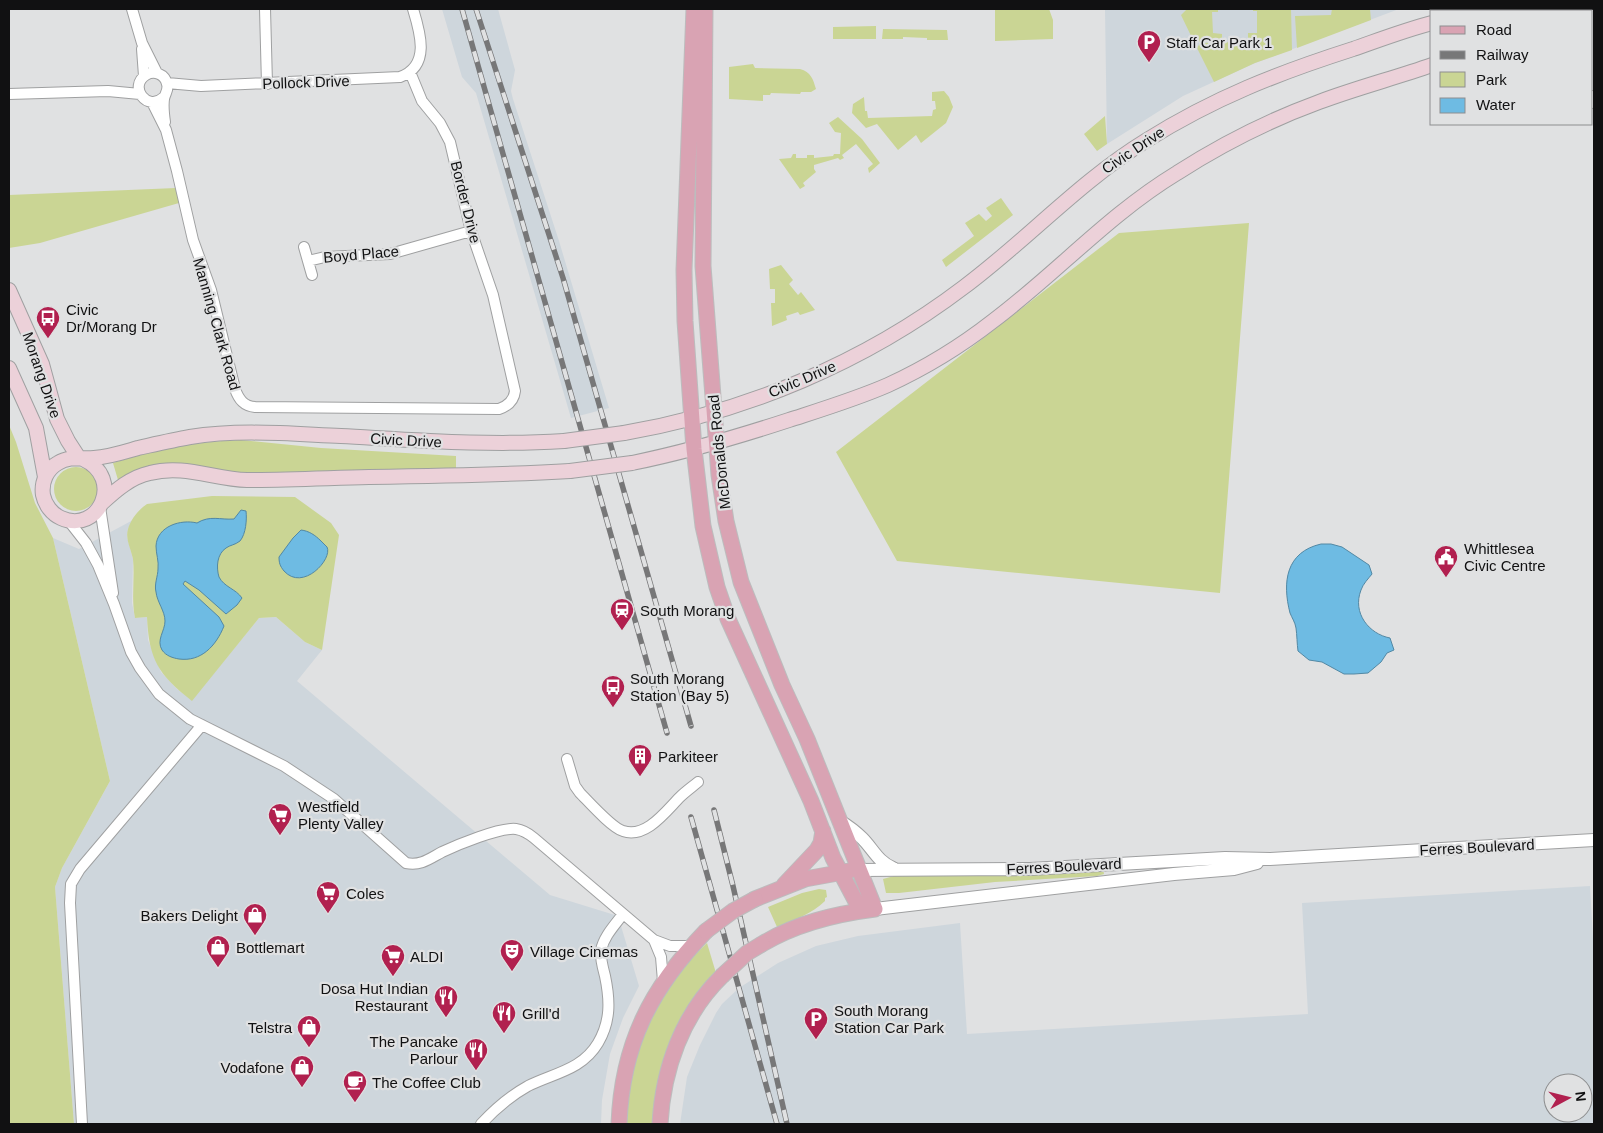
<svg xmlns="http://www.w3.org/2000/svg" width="1603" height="1133" font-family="Helvetica,sans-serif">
<rect width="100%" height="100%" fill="#e0e1e2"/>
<path fill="#ced6dc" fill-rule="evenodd" d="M442 9H498L515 70 511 91 513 99 559 241 609 408 571 418 476 93 462 77Z
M1105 9H1399L1255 63 1183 96 1107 144Z
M133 520 128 529 127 537 133 559 132 603 135 618 147 617 148 640 161 672 177 689 192 700 259 618 276 617 305 642 322 650 297 681 550 895 618 916 639 986 623 1018 610 1054 602 1100 601 1124H74L55 887 62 868 110 781 53 538 79 549Z
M1590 886 1594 956V1124H680L687 1077 700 1045 716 1013 722 1004 739 988 778 963 816 946 858 936 960 923 967 1034 1308 1014 1302 903ZM1553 1083H1583V1113H1553Z"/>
<path fill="#cad594" d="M995 9H1049L1053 20V39L995 41Z
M1187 9H1218V12H1212L1213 33 1222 34V40L1194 42 1181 15Z
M1253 9H1291L1292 50 1255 63 1214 82 1197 48 1200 43 1237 42V40H1248V33H1257V11H1253Z
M1332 9H1370L1371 20 1297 48 1295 16 1331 15Z
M876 26V39H833V27Z
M883 29 947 30 948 40H927V38L903 37V39H882Z
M753 64 755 68 800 69C811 72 813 79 816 89L811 92H801L800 94 771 93 770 95H763V101L729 99V67Z
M944 91 949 97 953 107 946 123 921 143 916 135 898 150 877 124 866 128 852 113 853 104 864 97 865 111H867L868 118 932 116 933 110 936 109 935 101H932V92Z
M1105 116 1107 144 1097 151 1084 134Z
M838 117 862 139 880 163 869 173 868 168 873 164 856 144 842 155 844 158 840 160 838 158 814 165V169L816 172 803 183 805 186 800 189 779 159 791 158 793 154H796V158H807V155H814V158L833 156 834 154H840L841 133 835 132 829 123Z
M176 188 179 203 40 243 9 248V195Z
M1001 198 1013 215 946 267 942 260 974 236 965 223 979 214 986 221 992 216 986 208Z
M1249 223 1220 593 897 561 836 452 1119 233Z
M781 265 793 280 789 284 798 295 801 292 815 310 800 315 798 312 786 316 787 320 772 326 771 303H775V289H770L769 269Z
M9 425 16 442 35 503 53 538 110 781 62 868 55 887 74 1124H9Z
M241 440 321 448 456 456V469L250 473H131L118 480 113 463C155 450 197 441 241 440Z
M54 489a22 22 0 1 1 44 0a22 22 0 1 1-44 0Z
M212 496 295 497 331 523 339 535 322 650 305 642 276 617 259 618 192 701C158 674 149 660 147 617L135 618C131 598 135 579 133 559 131 549 125 539 128 529 131 519 139 509 147 504Z
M1103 869 1104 874 1097 876 995 882 899 893H886L883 879 894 876 1011 875Z
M819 889 826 890 827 897 825 898V901C812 914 794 920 777 927L768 907 802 893Z
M707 943 716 973 705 985 654 1124H625C627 1108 627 1091 631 1074 642 1024 669 978 707 943Z"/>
<path fill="#6ebbe3" stroke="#5288a4" d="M241 510 246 511C247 519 246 534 240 541 235 545 230 545 226 548 217 554 216 567 219 577 224 587 236 589 242 598L237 605 226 614 199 590 185 581 183 584 219 617 224 626C216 646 201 662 179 659 173 658 166 656 162 650 156 640 165 631 165 621 165 611 157 602 156 592 154 584 158 576 158 569 159 561 156 554 156 546 157 526 181 519 197 523 210 515 220 520 234 519Z
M301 530C309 531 315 535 321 541 323 543 325 545 327 547 333 559 303 592 284 571 280 566 279 563 279 557L293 538Z
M1321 544H1331L1342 547 1369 565 1372 574C1368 579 1363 584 1361 590 1352 613 1369 634 1390 638L1394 650 1387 653 1381 662 1368 673 1354 674H1344L1322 662 1309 660 1298 651C1297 644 1297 635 1296 628 1295 622 1292 618 1290 613 1282 582 1286 552 1321 544Z"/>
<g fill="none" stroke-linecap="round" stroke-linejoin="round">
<g stroke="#9fa0a1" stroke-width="12">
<path id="minor" d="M132 9 142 43 157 73
M265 9 267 84
M142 49 144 76
M167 83 201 86 400 77C431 66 420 32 413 9
M9 94 108 91 140 94
M164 97C147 113 128 86 146 75 154 70 165 74 167 84 169 90 165 93 164 99 163 106 164 115 165 122
M152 102 166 130 177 171 193 240 211 290 235 389C239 400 244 406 255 407L499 409C508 406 514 400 515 391L493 295 471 231 450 142 440 123 422 101 410 72
M304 247 312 275
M308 261 325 257 390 254 471 231
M100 507 113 593
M68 520 86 543 98 565 114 604 131 652 140 668 159 694 190 719 284 766 334 799 406 863C421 866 429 859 442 852 457 845 500 827 516 829 523 830 528 833 534 838L654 940 670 946H691
M567 759 575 786 580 793C589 802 612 828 623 831 646 839 666 811 680 797 685 792 692 787 698 782
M654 940 661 957 663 981
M82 1124 70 903 71 884 80 869 202 725
M481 1124C495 1109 510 1096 528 1086 554 1073 582 1070 598 1043 611 1021 610 1000 605 976 603 968 600 958 601 950 604 936 615 925 623 914"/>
</g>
<g stroke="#9fa0a1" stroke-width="14">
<path id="tertiary" d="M1592 97 1594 102
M840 821C848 826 855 831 862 838 873 849 878 862 893 868
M858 870 1030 869 1225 858 1270 859 1594 840
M875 909 1174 874 1234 869 1257 863"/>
</g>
<g stroke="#9fa0a1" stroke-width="16">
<path id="secondary" d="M1500 9V11
M1476 11 1480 9
M1567 11 1568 9
M9 290 42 364 57 419 68 441 79 458
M9 368 36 428 45 477
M624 433C746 412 864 363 964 287 1027 240 1080 181 1147 140 1214 98 1278 73 1353 49 1379 40 1405 30 1432 23
M83 459C125 478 99 535 61 518 52 514 45 505 43 495 41 482 47 469 58 463 69 456 82 459 94 458 109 457 124 452 138 448 156 444 173 440 190 437 239 429 292 434 341 436 415 440 489 446 564 441
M632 463C686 452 737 437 789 420 823 409 856 399 888 385 925 368 961 346 993 321 1057 273 1108 215 1177 173 1222 144 1270 120 1319 102 1356 88 1395 78 1432 65
M102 503C116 490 131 477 150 473 183 464 214 479 247 480 288 480 328 478 369 477 436 476 503 475 570 471"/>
</g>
<g stroke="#bcbcbd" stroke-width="17">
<path id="primary" d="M694 9 684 270 685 321 694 449 703 526 717 587 728 619 811 801 833 858 861 911
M705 9 703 266 719 475 726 521 741 582 782 685 807 739 875 909C835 914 797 923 762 944
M784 885 817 850 821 843 823 831
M755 899 805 879 849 871
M619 1124C622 1044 651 988 706 931
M660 1124C663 1069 682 1015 722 976"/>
</g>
<use href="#minor" stroke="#fff" stroke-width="10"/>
<use href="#tertiary" stroke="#fff" stroke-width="12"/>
<use href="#secondary" stroke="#ecd1d9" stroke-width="14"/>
<use href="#primary" stroke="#d9a3b3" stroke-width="15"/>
<g stroke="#777778" stroke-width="5.5">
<path id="rail" d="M462 9 667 733
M476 9 563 278 691 726
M714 810 733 886 787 1124
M691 817 777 1124"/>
</g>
<use href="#rail" stroke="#e0e1e2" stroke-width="4" stroke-dasharray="11" stroke-linecap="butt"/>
<g stroke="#9fa0a1" stroke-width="16" stroke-linecap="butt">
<path id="secondary-bridge" d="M564 441 624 433
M570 471 632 463"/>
</g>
<g stroke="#bcbcbd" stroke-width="17" stroke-linecap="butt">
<path id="primary-bridge" d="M706 931 733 911 755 899
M722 976 747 953 762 944"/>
</g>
<use href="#secondary-bridge" stroke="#ecd1d9" stroke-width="14"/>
<use href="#primary-bridge" stroke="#d9a3b3" stroke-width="15"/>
</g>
<defs>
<g id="parking-pin" transform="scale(1.25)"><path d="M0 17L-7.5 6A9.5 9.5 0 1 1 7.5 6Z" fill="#b1204f" stroke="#e0e1e2"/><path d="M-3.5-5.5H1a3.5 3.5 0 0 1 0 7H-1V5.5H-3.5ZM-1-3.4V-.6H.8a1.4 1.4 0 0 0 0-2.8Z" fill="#fff"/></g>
<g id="bus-pin" transform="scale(1.25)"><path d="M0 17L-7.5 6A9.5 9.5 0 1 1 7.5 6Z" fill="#b1204f" stroke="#e0e1e2"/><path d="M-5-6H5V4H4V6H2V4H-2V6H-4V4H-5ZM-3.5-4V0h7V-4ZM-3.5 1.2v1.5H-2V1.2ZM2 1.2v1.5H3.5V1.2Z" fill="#fff"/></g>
<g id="civic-pin" transform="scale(1.25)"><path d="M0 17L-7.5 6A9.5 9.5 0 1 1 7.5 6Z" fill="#b1204f" stroke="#e0e1e2"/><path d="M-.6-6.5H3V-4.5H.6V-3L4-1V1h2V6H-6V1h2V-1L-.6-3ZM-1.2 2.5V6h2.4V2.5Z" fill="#fff"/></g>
<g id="station-pin" transform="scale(1.25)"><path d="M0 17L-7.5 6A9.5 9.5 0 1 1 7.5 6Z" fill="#b1204f" stroke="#e0e1e2"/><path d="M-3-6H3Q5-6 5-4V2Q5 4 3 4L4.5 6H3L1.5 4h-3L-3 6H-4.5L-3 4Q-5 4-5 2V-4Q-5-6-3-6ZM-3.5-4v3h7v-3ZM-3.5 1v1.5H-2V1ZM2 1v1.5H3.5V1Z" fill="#fff"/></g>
<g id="building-pin" transform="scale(1.25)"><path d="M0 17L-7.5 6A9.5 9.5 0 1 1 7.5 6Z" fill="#b1204f" stroke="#e0e1e2"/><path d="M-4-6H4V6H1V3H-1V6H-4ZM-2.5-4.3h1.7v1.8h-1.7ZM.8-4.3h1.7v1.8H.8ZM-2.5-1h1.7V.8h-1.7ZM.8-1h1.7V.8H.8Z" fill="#fff"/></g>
<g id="supermarket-pin" transform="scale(1.25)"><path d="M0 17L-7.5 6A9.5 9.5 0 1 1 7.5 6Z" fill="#b1204f" stroke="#e0e1e2"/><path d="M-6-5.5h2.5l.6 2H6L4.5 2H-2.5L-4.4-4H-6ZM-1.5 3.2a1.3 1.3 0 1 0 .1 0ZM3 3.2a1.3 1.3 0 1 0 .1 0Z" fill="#fff"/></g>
<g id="shop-pin" transform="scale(1.25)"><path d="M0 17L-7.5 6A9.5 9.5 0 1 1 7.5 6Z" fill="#b1204f" stroke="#e0e1e2"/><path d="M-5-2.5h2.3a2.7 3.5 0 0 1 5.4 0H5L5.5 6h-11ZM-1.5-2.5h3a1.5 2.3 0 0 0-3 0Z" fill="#fff"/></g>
<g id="theatre-pin" transform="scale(1.25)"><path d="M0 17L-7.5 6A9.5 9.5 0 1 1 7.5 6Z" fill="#b1204f" stroke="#e0e1e2"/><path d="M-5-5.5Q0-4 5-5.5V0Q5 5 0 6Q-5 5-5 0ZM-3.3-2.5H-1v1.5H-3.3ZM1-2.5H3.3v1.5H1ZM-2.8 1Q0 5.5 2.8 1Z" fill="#fff"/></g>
<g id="restaurant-pin" transform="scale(1.25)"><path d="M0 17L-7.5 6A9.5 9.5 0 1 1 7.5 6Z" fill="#b1204f" stroke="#e0e1e2"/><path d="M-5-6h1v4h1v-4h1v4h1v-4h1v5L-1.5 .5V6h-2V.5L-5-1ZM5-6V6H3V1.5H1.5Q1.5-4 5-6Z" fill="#fff"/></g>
<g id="cafe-pin" transform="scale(1.25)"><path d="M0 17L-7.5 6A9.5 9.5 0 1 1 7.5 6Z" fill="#b1204f" stroke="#e0e1e2"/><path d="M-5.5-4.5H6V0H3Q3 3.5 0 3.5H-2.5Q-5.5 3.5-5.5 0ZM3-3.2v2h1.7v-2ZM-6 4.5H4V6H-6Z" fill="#fff"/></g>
</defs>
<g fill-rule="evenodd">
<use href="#parking-pin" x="1149" y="42"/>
<use href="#bus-pin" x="48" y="318"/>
<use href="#civic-pin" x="1446" y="557"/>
<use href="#station-pin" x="622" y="610"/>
<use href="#bus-pin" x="613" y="687"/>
<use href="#building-pin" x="640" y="756"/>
<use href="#supermarket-pin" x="280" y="815"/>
<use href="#supermarket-pin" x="328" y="893"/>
<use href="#shop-pin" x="255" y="915"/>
<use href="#shop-pin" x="218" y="947"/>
<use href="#theatre-pin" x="512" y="951"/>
<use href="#supermarket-pin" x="393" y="956"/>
<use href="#restaurant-pin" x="446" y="997"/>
<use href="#restaurant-pin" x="504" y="1013"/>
<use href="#parking-pin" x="816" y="1019"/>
<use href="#shop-pin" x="309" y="1027"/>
<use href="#restaurant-pin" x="476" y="1050"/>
<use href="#shop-pin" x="302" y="1067"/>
<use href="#cafe-pin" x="355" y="1082"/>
</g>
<g text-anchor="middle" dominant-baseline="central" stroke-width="4.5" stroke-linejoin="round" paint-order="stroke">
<g font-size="15" fill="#111112" stroke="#e0e1e2" text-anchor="start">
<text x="1166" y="42">Staff Car Park 1</text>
<text x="66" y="309">Civic<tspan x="66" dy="17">Dr/Morang Dr</tspan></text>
<text x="1464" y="548">Whittlesea<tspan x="1464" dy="17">Civic Centre</tspan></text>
<text x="640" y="610">South Morang</text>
<text x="630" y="678">South Morang<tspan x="630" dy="17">Station (Bay 5)</tspan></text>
<text x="658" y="756">Parkiteer</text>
<text x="298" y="806">Westfield<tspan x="298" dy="17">Plenty Valley</tspan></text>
<text x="346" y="893">Coles</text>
<text x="238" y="915" text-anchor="end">Bakers Delight</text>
<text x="236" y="947">Bottlemart</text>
<text x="530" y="951">Village Cinemas</text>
<text x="410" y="956">ALDI</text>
<text x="428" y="988" text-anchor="end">Dosa Hut Indian<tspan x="428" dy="17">Restaurant</tspan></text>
<text x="834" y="1010">South Morang<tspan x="834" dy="17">Station Car Park</tspan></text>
<text x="522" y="1013">Grill'd</text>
<text x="292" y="1027" text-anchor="end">Telstra</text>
<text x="458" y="1041" text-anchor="end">The Pancake<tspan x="458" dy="17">Parlour</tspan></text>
<text x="284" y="1067" text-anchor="end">Vodafone</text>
<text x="372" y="1082">The Coffee Club</text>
</g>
<g font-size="15" fill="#111112" stroke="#e0e1e2">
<text transform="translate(306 82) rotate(-2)">Pollock Drive</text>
<text transform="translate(1133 150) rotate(-34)">Civic Drive</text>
<text transform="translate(466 202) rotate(76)">Border Drive</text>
<text transform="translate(361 254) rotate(-5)">Boyd Place</text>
<text transform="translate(217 324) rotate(74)">Manning Clark Road</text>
<text transform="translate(42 375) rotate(71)">Morang Drive</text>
<text transform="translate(802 379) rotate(-23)">Civic Drive</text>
<text transform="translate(406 440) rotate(3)">Civic Drive</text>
<text transform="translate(719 452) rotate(-96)">McDonalds Road</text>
<text transform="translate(1477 847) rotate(-3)">Ferres Boulevard</text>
<text transform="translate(1064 866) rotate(-3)">Ferres Boulevard</text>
</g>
</g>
<rect width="1603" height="1133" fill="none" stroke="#111112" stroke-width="20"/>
<rect x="1430" y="10" width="162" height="115" fill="#e0e1e2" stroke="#8d8e8f"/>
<rect x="1440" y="26" width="25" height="8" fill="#d9a3b3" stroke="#8d8e8f"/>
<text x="1476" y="35" font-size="15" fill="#111112">Road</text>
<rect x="1440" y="51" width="25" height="8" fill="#777778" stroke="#8d8e8f"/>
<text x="1476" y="60" font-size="15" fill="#111112">Railway</text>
<rect x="1440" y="72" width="25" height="15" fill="#cad594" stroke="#8d8e8f"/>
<text x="1476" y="85" font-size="15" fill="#111112">Park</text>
<rect x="1440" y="98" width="25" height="15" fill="#6ebbe3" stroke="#8d8e8f"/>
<text x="1476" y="110" font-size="15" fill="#111112">Water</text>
<g transform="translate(1568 1098) rotate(83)"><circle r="24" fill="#e0e1e2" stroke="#8d8e8f"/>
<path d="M0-4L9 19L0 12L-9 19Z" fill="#b1204f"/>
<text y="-8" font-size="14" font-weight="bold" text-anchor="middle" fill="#111112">N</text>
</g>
</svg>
